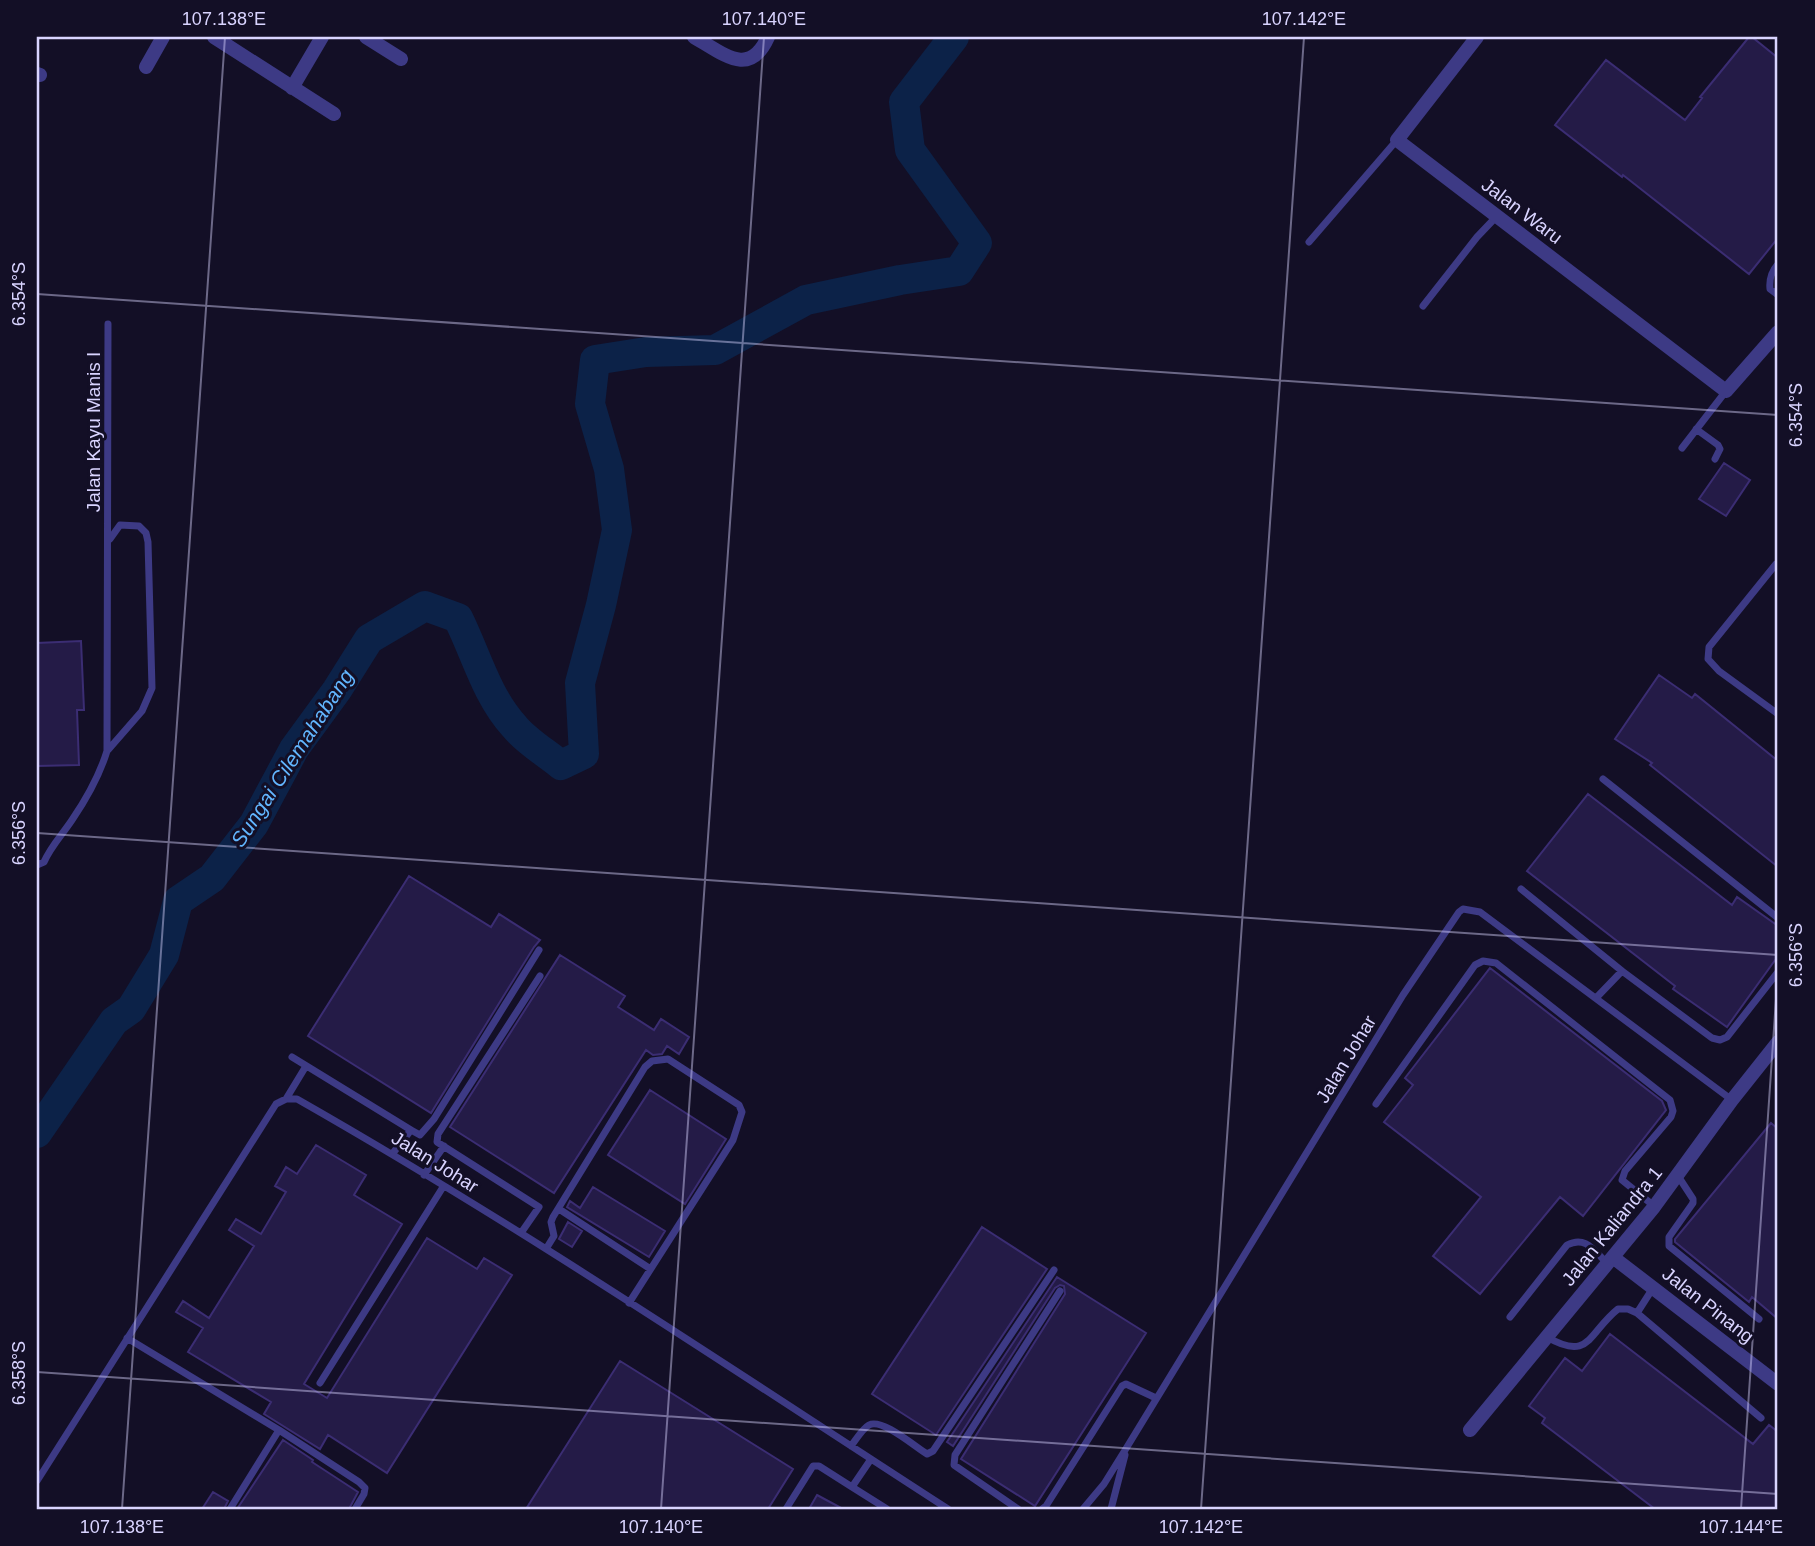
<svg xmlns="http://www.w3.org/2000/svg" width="1815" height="1546" font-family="Arial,sans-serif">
<rect width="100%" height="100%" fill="#130f26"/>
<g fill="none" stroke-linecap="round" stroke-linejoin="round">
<path stroke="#0c2248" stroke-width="30" d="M37 1133 114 1021 131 1009 164 955 178 901 212 878 254 824 294 749 337 690 369 639 425 606 458 618C476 654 486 695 514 726 526 741 545 752 561 765L584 754 580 683 601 605 617 530 609 469 590 404 595 360 646 352 715 350 806 300 900 280 959 271 977 243 910 150 904 102 954 37"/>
</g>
<path fill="#241b47" stroke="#3b2d73" stroke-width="2" d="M1749 37H1752L1778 58V238L1749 274 1623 175 1622 177 1555 125 1606 60 1685 120 1702 98 1700 97Z
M1724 463 1750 480 1726 516 1699 499Z
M81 641 84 710H77L79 765 37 766V643Z
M1659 675 1692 698 1695 694 1778 761V867L1650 765 1652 763 1615 739Z
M1588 794 1732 905 1737 897 1778 926V956L1727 1027 1673 989 1675 986 1527 871Z
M409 876 491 927 499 914 540 940 534 947 431 1113 308 1036Z
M560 955 625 996 618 1007 654 1030 661 1019 689 1037 679 1054 667 1046 662 1054 653 1055 646 1050 554 1193 450 1127Z
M1490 968 1662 1101 1666 1110 1583 1216 1560 1197 1480 1294 1433 1256 1481 1197 1384 1122 1413 1085 1405 1078Z
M650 1090 726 1139 685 1204 608 1155Z
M1771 1123 1778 1129V1319L1752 1297 1749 1302 1675 1242V1239Z
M316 1145 366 1175 354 1195 402 1224 304 1384 327 1398 427 1238 477 1269 484 1258 512 1275 387 1473 328 1435 320 1449 264 1414 271 1402 188 1352 203 1328 176 1312 183 1301 209 1318 254 1246 229 1230 236 1219 261 1234 286 1192 275 1186 286 1167 297 1174Z
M593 1187 665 1231 649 1257 567 1207 570 1201 580 1208Z
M568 1222 582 1231 572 1247 559 1239Z
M982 1227 1047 1269 936 1435 872 1394Z
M1057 1277 1146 1333 1035 1506 961 1459 1065 1294 1064 1286 1060 1285 1055 1288 953 1446 947 1442Z
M1610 1334 1753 1444 1769 1425 1778 1432V1509H1655L1542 1423 1545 1418 1529 1406 1565 1358 1582 1371Z
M620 1361 793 1469 768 1509H526Z
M283 1440 313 1460 312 1462 358 1492 349 1509H237Z
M213 1492 228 1501 224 1509H202Z
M817 1495 843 1509H809Z"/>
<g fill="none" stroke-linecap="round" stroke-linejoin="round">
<path stroke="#3d3a85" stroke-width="7" d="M1309 242 1397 140
M1778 264C1771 272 1769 279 1770 289L1778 295
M1423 306 1477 237 1497 216
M1696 429 1718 445 1720 449 1715 459
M1682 448 1726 391
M1776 564 1709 647 1708 659 1719 671 1778 714
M108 750 142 711 152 688 148 542 146 533 139 526 120 525 110 539
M1603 779 1778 918
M37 865 44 862C51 846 62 835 72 820 87 798 99 777 107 751L108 324
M1521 889 1622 971
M1596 998 1622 971 1712 1038 1720 1040 1727 1037 1778 972
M292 1057 411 1130
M286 1099 306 1066
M1376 1104 1475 965 1483 961 1496 963 1670 1100 1673 1111 1671 1117 1625 1171 1622 1180 1654 1206
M393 1153 411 1130 420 1135 434 1119 539 950
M424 1175 444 1146
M1678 1176 1693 1199V1203L1669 1237V1246L1759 1319
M559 1209 649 1268
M521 1233 539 1207 437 1142 438 1134 540 976
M546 1249 554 1236 551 1222 553 1217 645 1067 652 1061 668 1059 739 1105 742 1112 733 1140 629 1303
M1653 1288 1637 1313 1761 1418
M1510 1317 1567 1245C1586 1235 1594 1251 1607 1263
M1547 1337C1590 1362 1588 1333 1618 1309H1628L1637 1313
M127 1338 279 1430 359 1482 365 1488 364 1494 355 1509
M320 1383 443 1187
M851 1446C856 1440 862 1429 869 1425 882 1418 914 1446 927 1454L933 1451 1054 1270
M37 1481 276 1104 286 1099H297C520 1226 733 1370 948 1509
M852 1487 887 1509
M230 1509 279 1430
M786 1509 813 1466H819L852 1487 871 1459
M1018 1509 954 1465 955 1455 1060 1291
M1042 1509 1046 1506 1122 1386 1126 1384 1156 1398
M1083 1509 1104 1484 1127 1447 1403 995 1459 912 1463 909 1480 912 1732 1100
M1111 1509 1125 1455"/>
<path stroke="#3d3a85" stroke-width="14" d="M214 37 334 114
M366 37 401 59
M694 37C723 53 749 79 768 37
M1477 37 1397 140 1726 391 1778 332
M146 67 163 37
M37 74 40 75
M292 88 322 37
M1614 1258 1778 1384
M1470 1430 1654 1207 1732 1100 1778 1042"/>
</g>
<path fill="none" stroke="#d9d4ff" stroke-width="2" stroke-opacity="0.45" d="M37 294 1778 415M37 833 1778 955M37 1372 1778 1494M122 1509 225 37M661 1509 764 37M1201 1509 1304 37M1741 1509 1778 970"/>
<g text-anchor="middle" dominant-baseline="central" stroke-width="6" stroke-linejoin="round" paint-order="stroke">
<g font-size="19" fill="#d9d4ff" stroke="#130f26">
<text transform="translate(1522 211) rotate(37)">Jalan Waru</text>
<text transform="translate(93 432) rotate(-90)">Jalan Kayu Manis I</text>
<text transform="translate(1346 1059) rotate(-59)">Jalan Johar</text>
<text transform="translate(435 1162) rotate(32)">Jalan Johar</text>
<text transform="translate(1612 1226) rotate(-51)">Jalan Kaliandra 1</text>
<text transform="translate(1708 1305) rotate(38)">Jalan Pinang</text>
</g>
<g font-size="21" font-style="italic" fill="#62b6ff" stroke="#130f26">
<text transform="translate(292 758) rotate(-57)">Sungai Cilemahabang</text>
</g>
</g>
<rect width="1815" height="1546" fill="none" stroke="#130f26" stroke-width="77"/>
<rect x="38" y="38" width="1738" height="1470" fill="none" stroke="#d9d4ff" stroke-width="2.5"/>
<g font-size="18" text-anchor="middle" fill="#d9d4ff">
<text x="224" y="25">107.138°E</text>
<text x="764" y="25">107.140°E</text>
<text x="1304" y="25">107.142°E</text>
<text transform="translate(19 294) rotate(-90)" y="6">6.354°S</text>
<text transform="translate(1796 415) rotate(-90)" y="6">6.354°S</text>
<text transform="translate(19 833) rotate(-90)" y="6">6.356°S</text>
<text transform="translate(1796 955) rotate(-90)" y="6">6.356°S</text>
<text transform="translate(19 1373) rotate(-90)" y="6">6.358°S</text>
<text x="122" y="1533">107.138°E</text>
<text x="661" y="1533">107.140°E</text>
<text x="1201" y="1533">107.142°E</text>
<text x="1741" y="1533">107.144°E</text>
</g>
</svg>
